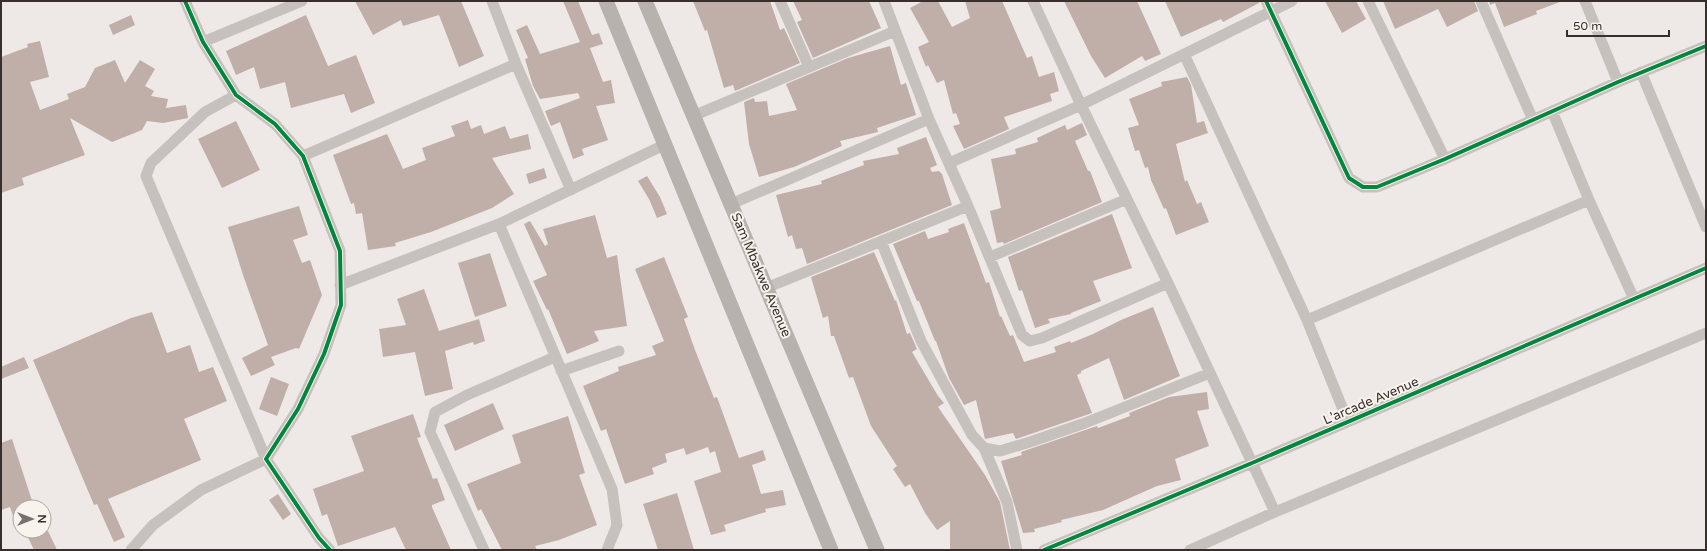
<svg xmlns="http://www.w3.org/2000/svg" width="1707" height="551" font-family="'Varela Round',sans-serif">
<rect width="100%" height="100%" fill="#eee9e6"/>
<path fill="#c0aea9" d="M355 1H461L484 56 459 67 439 15 403 26 401 20 373 35Z
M563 1H578L592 35 599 33 603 44 590 48 603 82 611 80 615 103 596 106 608 140 582 149 584 155 573 159 560 122 551 126 545 111 580 98 578 93 540 99 533 86 525 59 528 58 516 30 527 25 540 54 580 42Z
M693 1H770L780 30 784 28 800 63 735 91 733 85 724 88 707 30 705 31Z
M793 1H869L881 28 813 58 797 22 802 20Z
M923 1H938L952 27 970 18 965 1H1002L1027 58 1032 56 1039 77 1054 72 1059 91 1050 94 1052 101 1004 117 1009 129 964 149 953 126 960 124 956 113 953 114 944 80 937 83 928 65 926 67 918 47 929 42 910 8Z
M1064 1H1137L1161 54 1145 61 1142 56 1105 78 1091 56Z
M1165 1H1259V3L1223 22 1221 19 1181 37Z
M1325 1H1356L1366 19 1342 33Z
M1383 1H1474L1478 11 1447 27 1438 9 1395 29Z
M1489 1H1559L1560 2 1536 11 1537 14 1504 27 1495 3 1490 5Z
M131 15 135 25 113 35 109 25Z
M306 15 328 66 356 55 375 103 351 113 344 94 291 108 285 82 260 89 254 67 236 75 226 51Z
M40 41 49 77 30 82 40 110 69 99 67 94 85 87 95 68 115 60 125 83 140 60 155 69 145 86 154 91 151 96 168 99 166 108 186 105 188 118 163 123 147 121 142 130 112 142 70 118 85 155 22 178 24 185 1 193V57L28 47 27 44Z
M890 46 901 85 906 83 916 115 877 128 878 132 840 141 842 146 794 167 759 177 749 144 744 102 754 98 755 102 767 101 769 116 797 110 786 84 848 58Z
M1187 77 1191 85 1197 123 1204 121 1208 133 1176 144 1185 182 1187 180 1197 204 1201 202 1209 222 1176 235 1166 208 1164 209 1151 180 1148 167 1145 168 1139 150 1135 151 1128 128 1139 125 1129 99 1162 86 1161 82Z
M468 120 471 129 481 125 484 134 505 126 510 139 528 134 531 149 492 158 514 194 492 208 431 232 395 243 396 246 368 250 362 213 356 214 354 203 351 204 333 155 387 134 403 169 426 160 422 148 455 136 451 126Z
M236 121 260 170 222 188 198 139Z
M1082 123 1087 135 1075 141 1088 171H1090L1102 202 1004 244 1003 242 997 243 990 211 1001 208 991 159 1016 154 1015 149 1038 142 1037 138 1065 125 1067 130Z
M926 137 937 165 930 168 932 172 939 171 942 174 952 205 807 264 802 248 796 249 792 235 788 237 776 195 822 184 821 181 864 165 863 161 899 154 897 148Z
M544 168 547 178 529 184 526 174Z
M647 176 660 197 667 214 657 218 649 199 638 181Z
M299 206 308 235 293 240 302 263 310 260 322 295 299 349 296 348 271 357 275 365 251 376 242 358 268 345 243 275 228 227Z
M1112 214 1132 268 1093 281 1101 301 1071 313V314L1048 319 1050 323 1035 328 1022 290 1019 291 1008 257Z
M595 215 607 258 617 255 627 326 594 331 599 341 567 354 548 309 547 310 533 281 547 275 524 224 530 221 545 246 548 244 543 229Z
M964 223 986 283 989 282 1000 317 1001 316 1010 336 1013 335 1024 362 1056 352 1054 347 1070 341 1071 343 1093 334 1121 320 1153 307 1180 376 1124 400 1109 358 1081 371V373L1077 375 1092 413 1016 439 1013 433 985 439 976 400 964 405 949 378 936 341H935L919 301H917L893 244 925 231 928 239 949 232 948 229Z
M874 252 895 301 896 300 907 334 910 333 917 349 912 352 938 396 944 403 938 407 985 475 1000 502 1010 550H950V521L937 530 925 513 910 484 905 487 893 469 897 466 871 426 853 377 849 378 834 336H831L828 316 823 318 811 277Z
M490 253 507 306 475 317 458 263Z
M664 257 688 317 684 319 695 350 714 398 717 397 739 458 763 450 766 460 752 465 761 494 783 490 786 505 765 509 766 512 724 525 726 531 711 535 694 481 721 472 715 451 710 453 708 447 686 455 684 448 665 454 667 462 652 468 654 474 625 484 606 429 601 431 583 386 619 371 618 367 656 355 652 346 664 341 635 269Z
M424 289 439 331 479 319 485 341 474 345 473 342 445 351 453 389 425 396 415 352 383 357 379 329 406 325 397 299Z
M152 312 167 353 190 345 199 372 213 367 227 401 184 419 201 460 108 499 125 537 114 542 97 504 94 505 33 360 131 318Z
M24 357 29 368 1 379V367Z
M271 377 289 384 277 416 259 409Z
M1207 392 1209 409 1197 411 1209 446 1175 459 1181 480 1157 486 1103 510 1061 520 1062 522 1034 529 1035 532 1023 533 1001 461 1022 455 1021 452 1097 426 1098 428 1130 416 1129 413 1169 397Z
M493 403 504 429 455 451 444 425Z
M413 414 421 437 417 438 433 479 437 478 445 500 432 505V507L451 550H406L395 527 338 546 327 514 322 516 313 489 364 471 351 436Z
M568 416 585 473 579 475 597 525 559 540 535 546 537 550H502L481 509 478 511 467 484 521 463 512 435Z
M12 439 34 507H20V530H18L10 507 1 510V443Z
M677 493 694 550H658L643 504Z
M278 494 291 514 283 520 269 500Z
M25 531H48L57 550H34Z"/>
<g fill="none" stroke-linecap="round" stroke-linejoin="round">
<path stroke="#c7c1be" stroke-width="11" d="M185 1 203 42 236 95 275 124 303 156 340 251 341 305 324 354 298 409 266 459 319 538 330 550
M492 1 516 64 571 190
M780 1 809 67
M884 1 929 119 968 206 1022 335 1030 341 1042 338 1168 283
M1033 1 1081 105 1168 283 1275 512
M1266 1 1349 178 1363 187H1377L1445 159 1618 82 1706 46
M1368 1 1445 159
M1481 1 1533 120
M1585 1 1618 82
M203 42 302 1
M1184 54 1307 320 1348 422
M1641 72 1706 227
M1552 111 1589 200 1634 299
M693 116 895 31
M303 156 516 64
M949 163 1081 105 1292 1
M731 204 929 119
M499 224 612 489 617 525 607 550
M881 241 921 341 972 435 984 448 1000 451 1030 442 1085 423 1210 373
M990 257 1127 199
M340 285 499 224 666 144
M766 288 968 206
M1307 320 1589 200
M561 371 619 351
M984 448 1007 502 1017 550
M131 550 153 525 201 490 266 459 146 176 151 163 205 112 236 95
M484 550 430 432 435 412 467 395 555 357
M1044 550 1252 463 1706 268
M1190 550 1275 512 1706 333"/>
<path stroke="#b8b2af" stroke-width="15" d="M606 1 831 550
M645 1 877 550"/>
<g stroke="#f9f3ee" stroke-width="6">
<path id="cycleway" d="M185 1 203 42 236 95 275 124 303 156 340 251 341 305 324 354 298 409 266 459 319 538 330 550
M1266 1 1349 178 1363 187H1377L1445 159 1618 82 1706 46
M1044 550 1252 463 1706 268"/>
</g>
<use href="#cycleway" stroke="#00873e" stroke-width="4"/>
</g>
<g text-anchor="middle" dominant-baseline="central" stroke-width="4" stroke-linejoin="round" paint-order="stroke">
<g font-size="13" fill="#382f2c" stroke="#f9f3ee">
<text transform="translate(761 275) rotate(67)">Sam Mbakwe Avenue</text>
<text transform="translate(1371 401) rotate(-23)">L’arcade Avenue</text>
</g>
</g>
<rect width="1707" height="551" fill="none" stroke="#382f2c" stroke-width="4"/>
<g transform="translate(32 519) rotate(90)"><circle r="19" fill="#f9f3ee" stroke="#aca5a0"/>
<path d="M0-3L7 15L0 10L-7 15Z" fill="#78706d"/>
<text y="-6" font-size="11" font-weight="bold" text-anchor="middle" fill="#382f2c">N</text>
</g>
<path d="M1567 30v6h102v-6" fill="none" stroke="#382f2c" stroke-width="2"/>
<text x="1573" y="30" font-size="12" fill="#382f2c" stroke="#f9f3ee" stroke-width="3" paint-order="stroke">50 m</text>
</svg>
